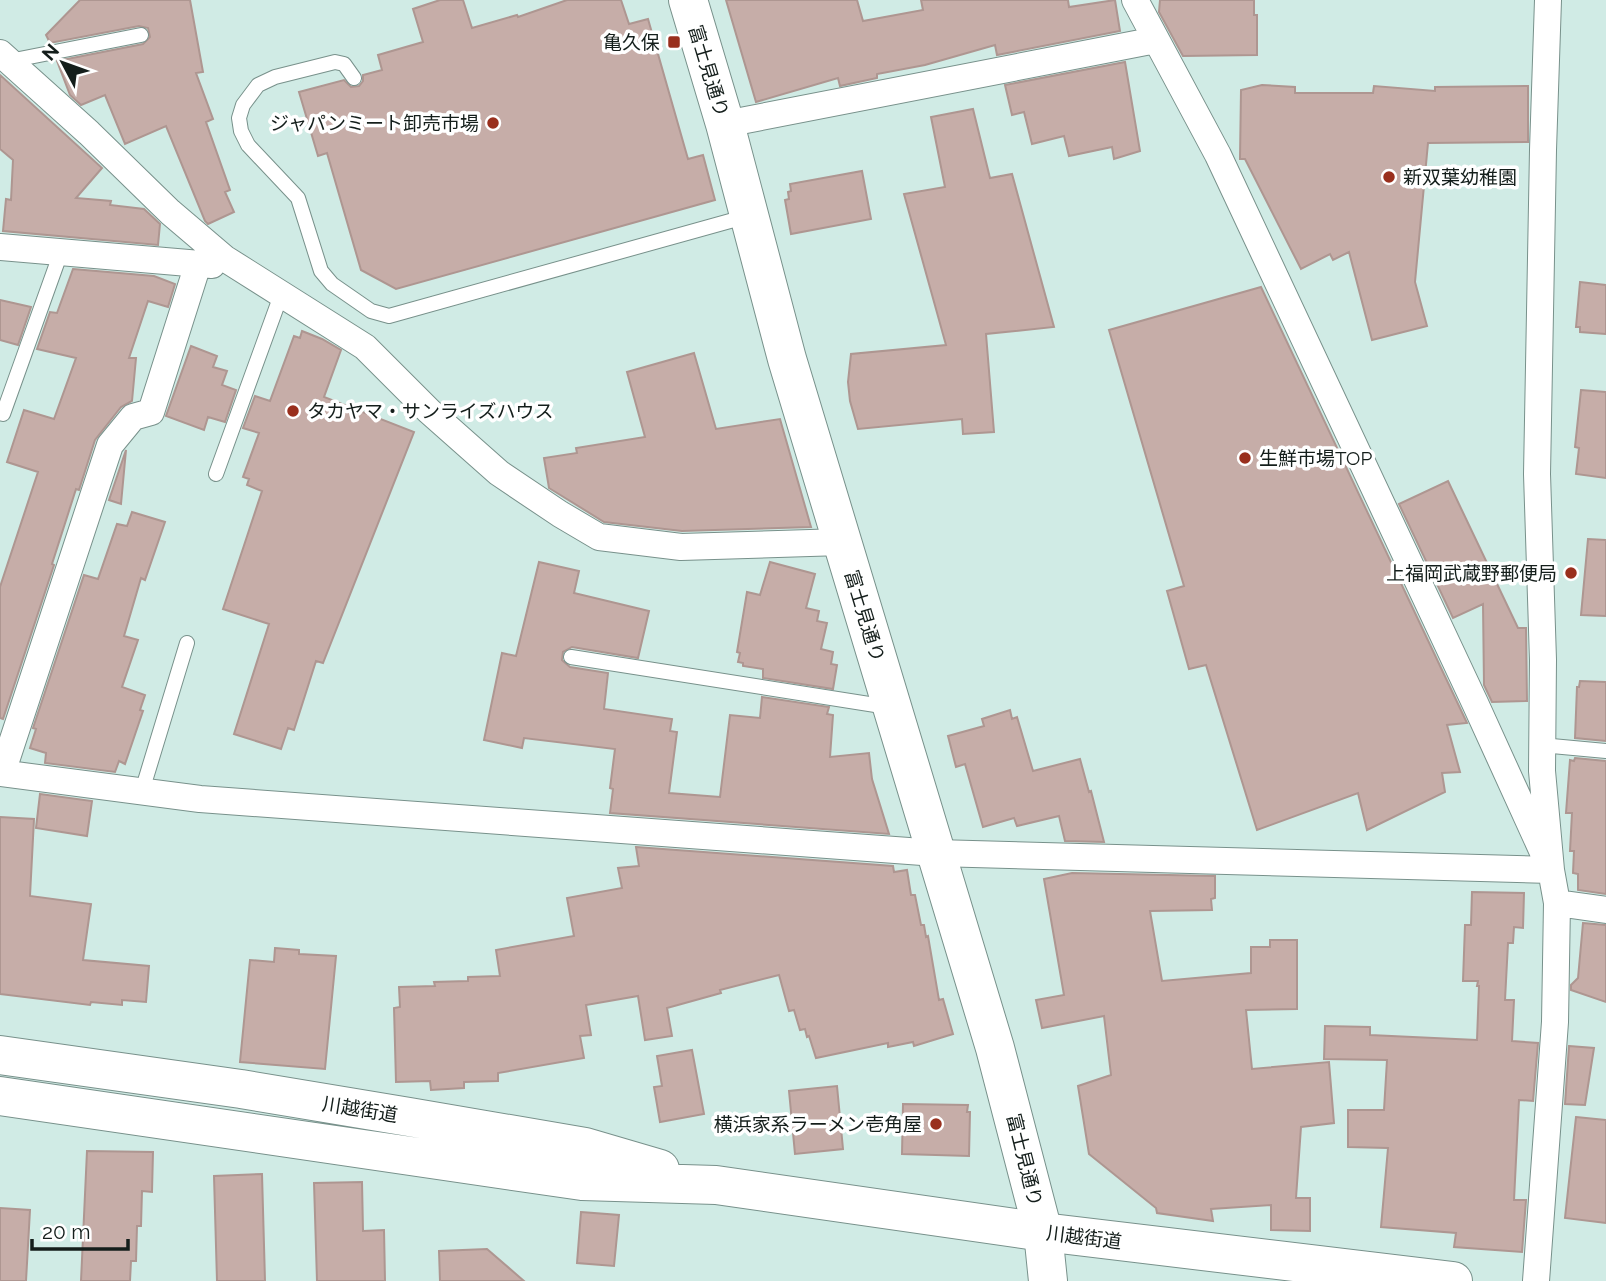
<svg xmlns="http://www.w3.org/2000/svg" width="1606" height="1281" font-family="Raleway,'Noto Sans JP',sans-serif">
<rect width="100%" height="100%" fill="#d0ebe5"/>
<path fill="#c6ada8" stroke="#ae9691" stroke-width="2" d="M80 0H190L203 72 196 73 213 119 206 122 230 190 225 192 234 212 208 224 205 221 166 126 125 144 105 95 81 105 70 95 57 61 143 44 150 37 148 28 139 26 50 43 46 35Z
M440 0H463L472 28 517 15 518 17 567 0H621L629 24 648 19 688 159 703 155 715 200 396 289 361 270 327 153 318 156 299 92 344 80 351 87 359 86 363 81V75L382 70 378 55 423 42 413 9Z
M726 0H857L863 21 923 10 921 0H1068L1069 7 1115 0 1120 31 997 55 995 45 925 65 877 74V78L840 86 838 78 756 102Z
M1160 0H1254V15H1257V55L1183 56 1159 12Z
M1125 62 1140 151 1114 159 1112 147 1069 156 1064 136 1032 144 1024 112 1012 115 1005 85Z
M0 75 102 168 76 198 111 201 110 205 144 209 160 224 158 245 3 231 6 199 11 200 13 160 0 149Z
M1262 85 1295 87V93H1373L1374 86 1435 91V87L1528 86V142L1428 143 1415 282 1427 326 1372 340 1349 252 1333 260 1330 254 1301 269 1245 159H1240L1241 90Z
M973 109 990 178 1012 174 1054 327 986 334 994 432 963 434 962 419 858 429 850 401 848 382 851 354 946 345 904 194 945 187 931 117Z
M862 171 871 219 791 234 785 200 789 199 788 192 791 191 790 184Z
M73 269 154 276 175 284 168 307 148 301 129 358H136L132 401 121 407 95 440 79 490 76 489 52 564 54 565 3 719 0 718V587L38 472 7 462 24 410 54 419 76 358 37 349 50 312 57 313Z
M1580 282 1606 285V334L1580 332V327H1576Z
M1261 287 1467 723 1447 725 1460 772 1442 773 1445 792 1367 830 1358 793 1257 830 1206 665 1189 669 1167 591 1184 586 1109 330Z
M0 300 31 307 18 345 0 340Z
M302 331 322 339 341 350 324 397 414 432 323 663 316 661 294 730 288 728 281 749 234 734 269 624 223 609 262 491 247 485 249 479 243 477 259 433 243 428 255 396 270 401 294 336 300 338Z
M191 346 217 356 213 367 227 371 222 385 236 390 225 422 208 417 204 430 166 416Z
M694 353 716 429 780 419 811 527 682 531 604 522 549 488 544 458 577 453 576 448 645 437 627 372Z
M1581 390 1606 392V478L1576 474 1579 448 1575 447Z
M126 450 121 504 109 500Z
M1448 481 1518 628H1526L1527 701 1492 702 1484 685 1483 604 1453 618 1399 504Z
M132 512 165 522 145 580 141 578 124 636 138 640 122 687 145 695 140 710 143 711 125 764 119 761 115 772 45 763 46 753 30 748 36 729 33 728 84 575 98 579 117 524 127 526Z
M1588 539 1606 540V616L1581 615Z
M539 562 579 571 574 593 649 611 638 658 572 647 563 652 562 660 570 667 608 673 604 709 672 719 670 731 677 732 669 793 720 797 730 715 760 718 762 697 829 707 827 714 833 715 830 757 869 753 872 779 889 834 610 813 613 789 610 788 615 749 524 738 522 748 484 740 502 653 516 656Z
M770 562 815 574 806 608 819 611 817 621 827 623 821 649 833 652 831 664 837 665 833 689 763 678V669L743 666V663L738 662 740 653 737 652 747 592 760 595Z
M1580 681 1606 682V741L1575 738 1577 687H1579Z
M1010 710 1012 719 1017 717 1033 771 1080 759 1089 792 1091 791 1104 842 1065 841 1059 816 1017 826 1014 818 983 827 965 764 956 767 948 736 984 726 982 719Z
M1575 758 1606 761V894L1578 890V874L1573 873 1574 851H1570L1572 813H1566L1570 760 1574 761Z
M40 794 92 801 87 836 36 828Z
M0 817 34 819 30 896 91 904 83 960 149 966 146 1002 122 1000V1005L91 1002 90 1005 0 994Z
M636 847 893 866 894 872 907 870 911 895H915L921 925H924L926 937 928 936 939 1000 943 999 953 1034 914 1046 913 1042 888 1047V1043L816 1058 809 1036 807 1037 805 1029 800 1030 794 1010 789 1011 779 975 720 990 721 993 667 1008 672 1036 645 1040 638 996 586 1005 591 1035 580 1036 584 1058 498 1073V1081L464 1082V1088L431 1090 430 1081 396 1082 394 1008 400 1007 399 987 435 986 434 982 468 981V977L500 976 496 950 574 936 567 898 622 888 618 868 639 866Z
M1072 873 1215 876V898L1211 899 1212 910 1150 911 1162 981 1251 973V947H1270V940H1297V1009L1246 1010 1252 1069 1329 1062 1334 1123 1301 1127 1296 1198H1310V1231L1271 1230V1205L1211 1209 1213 1221 1157 1213 1156 1208 1089 1154 1078 1086 1111 1075 1104 1016 1042 1028 1036 1000 1064 995 1044 879Z
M1472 892 1524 893 1523 928 1514 927 1513 943H1508L1505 1000H1514L1512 1041 1538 1043 1533 1101 1519 1100 1514 1200H1526L1522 1252 1454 1247 1456 1233 1381 1227 1388 1148 1348 1147V1110H1384L1387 1060 1324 1059 1325 1026 1370 1027V1035L1477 1040 1479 986H1477L1478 981H1463L1465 925H1471Z
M1583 923 1606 925V1002L1571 990V985L1578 978Z
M275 948 299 950V954L336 956 325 1069 240 1062 250 960 274 962Z
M1569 1046 1594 1048 1585 1105 1565 1104Z
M692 1050 704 1114 660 1122 654 1087 662 1086 657 1056Z
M837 1086 843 1149 795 1154 789 1091Z
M903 1104 968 1105 967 1112H970L969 1156 902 1154Z
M1576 1117 1606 1120V1223L1565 1218Z
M87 1151 153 1152 152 1192 142 1191 141 1226H137L136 1261H131L130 1281H81Z
M262 1174 265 1281H217L214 1176Z
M362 1182 363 1231 384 1230 385 1281H317L314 1183Z
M0 1208 30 1210 26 1281H0Z
M581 1212 619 1215 614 1266 577 1263Z
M487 1249 524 1281H440L439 1251Z"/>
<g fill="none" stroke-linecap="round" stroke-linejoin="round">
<g stroke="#78918b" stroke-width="16">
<path id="lane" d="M9 61 141 35
M354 78 344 64 335 62 275 77 258 85 243 105 239 118 241 131 248 145 298 198 321 271 332 284 371 311 389 316 748 216
M3 414 61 252
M216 474 281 295
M571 657 888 707
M1541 745 1606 751
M142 791 187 643"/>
</g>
<g stroke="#78918b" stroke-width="28">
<path id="street" d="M0 53 89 133 170 212 224 258 365 347 429 411 499 473 560 514 599 537 681 547 842 542
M725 124 1156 40
M0 247 212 265
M0 773 200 799 936 853 1551 870 1475 703 1218 155 1135 0
M2 773 110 445 133 417 151 412 198 264
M1557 903 1606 910
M1536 1281 1555 1022 1557 903 1551 870 1542 771 1543 660 1537 474 1543 150 1548 0"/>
</g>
<g stroke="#78918b" stroke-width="40">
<path id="primary" d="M688 0 725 124 787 359 995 1048 1043 1232 1048 1281"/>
</g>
<g stroke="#78918b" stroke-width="40">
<path id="highway" d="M0 1055 241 1089 409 1117 585 1147 660 1169
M0 1096 582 1181 716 1185 1043 1232 1453 1281"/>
</g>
<use href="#lane" stroke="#fff" stroke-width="14"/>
<use href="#street" stroke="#fff" stroke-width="26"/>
<use href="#primary" stroke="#fff" stroke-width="38"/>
<use href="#highway" stroke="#fff" stroke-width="38"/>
</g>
<g fill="#992f1d" stroke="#fff" stroke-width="2.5">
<rect x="667" y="35" width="14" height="14" rx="3.5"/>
<circle cx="493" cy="123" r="7"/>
<circle cx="1389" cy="177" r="7"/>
<circle cx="293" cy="411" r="7"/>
<circle cx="1245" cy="458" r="7"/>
<circle cx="1571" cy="573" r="7"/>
<circle cx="936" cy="1124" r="7"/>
</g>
<g text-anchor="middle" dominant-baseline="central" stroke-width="7" stroke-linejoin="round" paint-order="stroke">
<g font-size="19" fill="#141e1b" stroke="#fff" text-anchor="end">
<text x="660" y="42">亀久保</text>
<text x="479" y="123">ジャパンミート卸売市場</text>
<text x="1403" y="177" text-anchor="start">新双葉幼稚園</text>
<text x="307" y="411" text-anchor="start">タカヤマ・サンライズハウス</text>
<text x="1259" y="458" text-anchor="start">生鮮市場TOP</text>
<text x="1557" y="573">上福岡武蔵野郵便局</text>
<text x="922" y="1124">横浜家系ラーメン壱角屋</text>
</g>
<g font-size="19" fill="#141e1b" stroke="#fff">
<text transform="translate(709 71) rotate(73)">富士見通り</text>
<text transform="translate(865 616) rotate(73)">富士見通り</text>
<text transform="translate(360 1109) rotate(9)">川越街道</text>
<text transform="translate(1025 1160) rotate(76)">富士見通り</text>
<text transform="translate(1084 1237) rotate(7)">川越街道</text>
</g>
</g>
<g transform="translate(63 63) rotate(311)" stroke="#ffffff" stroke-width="5" paint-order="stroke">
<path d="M0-5L12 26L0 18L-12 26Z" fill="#141e1b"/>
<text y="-10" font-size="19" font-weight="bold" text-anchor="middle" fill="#141e1b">N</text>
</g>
<path d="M32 1239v10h96v-10" fill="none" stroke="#141e1b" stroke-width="3.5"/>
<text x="42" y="1239" font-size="21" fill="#141e1b" stroke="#ffffff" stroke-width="5" paint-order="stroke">20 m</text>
</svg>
